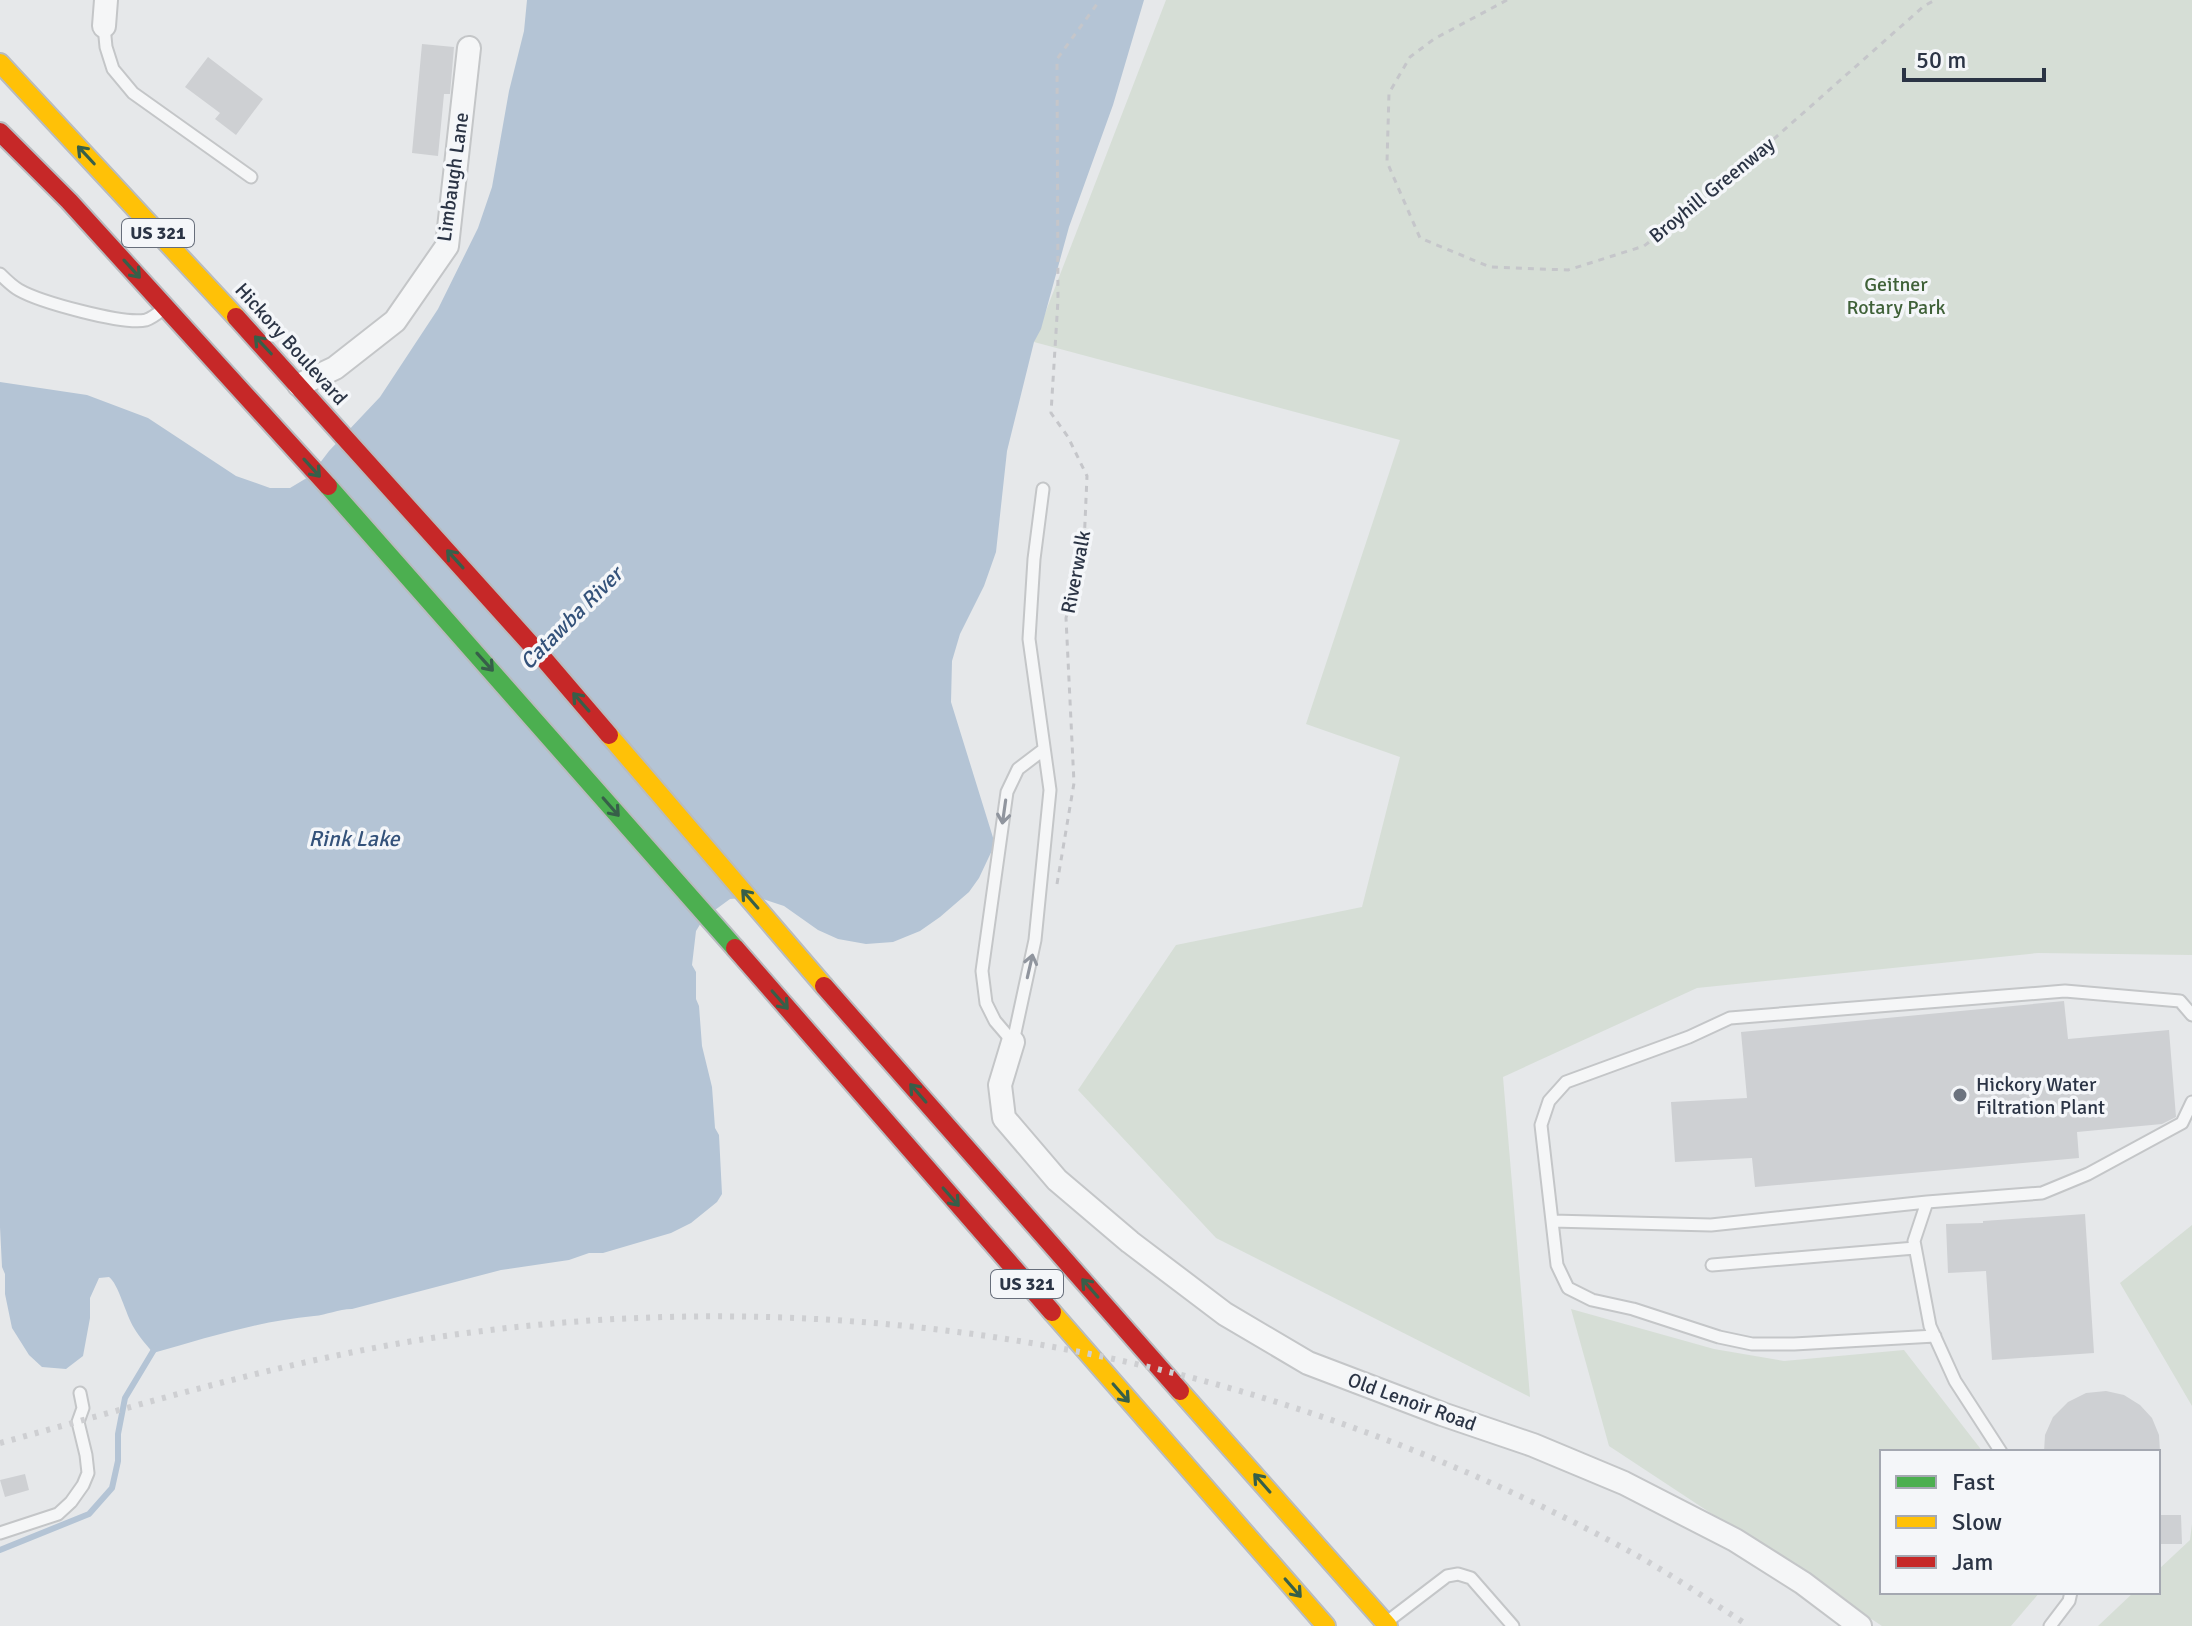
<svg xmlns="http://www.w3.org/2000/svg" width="2192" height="1626" font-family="Signika,sans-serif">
<rect width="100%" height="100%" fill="#e6e8ea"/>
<path fill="#d6ded6" d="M1166 0H2192V955L2038 953 1697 988 1503 1077 1530 1397 1216 1238 1078 1090 1176 945 1362 907 1400 757 1306 724 1400 440 1034 342Z
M2192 1225V1406L2120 1283Z
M1571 1309 1714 1349 1784 1361 1904 1350 1983 1452H1882V1592H2040L2011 1626H1882L1609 1446Z
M2192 1524V1626H2098L2134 1592H2158V1570L2190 1540Z"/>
<path fill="#b4c4d5" d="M527 0H1144L1113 105 1069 227 1041 329 1034 342 1007 451 996 552 984 586 960 634 952 661 951 702 995 844 979 878 969 892 940 917 920 931 893 942 866 944 838 939 818 930 784 906 757 897 730 899 704 918 696 931 692 965 696 972V999L699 1006 702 1046 712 1087 715 1128 719 1135 722 1194 717 1202 691 1223 671 1233 603 1253H589L569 1260 501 1270 352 1309C338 1309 327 1315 314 1316 259 1321 206 1338 153 1353 147 1345 139 1337 134 1328 126 1315 118 1283 109 1277L99 1278 90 1298V1318L83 1356 66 1369 42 1367 29 1355 12 1328 5 1294V1274L2 1267 0 1227V382L87 395 148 418 236 476 270 488H290L310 476 329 451 380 397 438 309 478 228 492 187 509 91 524 31Z"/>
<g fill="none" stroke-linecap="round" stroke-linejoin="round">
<path stroke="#b4c4d5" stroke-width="6" d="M0 1550 89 1514 112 1488 118 1461V1434L125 1398 155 1348"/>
</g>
<path fill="#ced0d3" d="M422 44 454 47 450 94H444L438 156 412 153Z
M208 57 263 99 236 135 215 119 220 113 185 87Z
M2064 1001 2068 1039 2169 1030 2176 1117 2162 1124 2077 1132 2079 1158 1755 1187 1752 1158 1675 1162 1671 1102 1747 1098 1741 1032Z
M2085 1214 2094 1353 1992 1360 1986 1271 1948 1273 1946 1224 1983 1223V1221Z
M2106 1391 2124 1395 2140 1405 2152 1418 2159 1435 2160 1452H2044L2045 1435 2053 1417 2068 1402 2086 1393Z
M25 1474 29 1490 5 1497 0 1480Z
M2158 1515H2181L2182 1544H2158Z"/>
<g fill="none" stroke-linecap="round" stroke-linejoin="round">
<g stroke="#c4c6c8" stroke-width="15">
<path id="lane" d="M104 26 106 47 113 69 133 93 251 177
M0 274C6 280 12 286 19 290 40 302 123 325 146 320 152 318 157 314 162 310
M1013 1042 1035 940 1050 790 1029 639 1034 559 1043 489
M1013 1042 995 1021 986 1003 982 971 1007 792 1018 769 1043 750
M1552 1221 1711 1225 1927 1202
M1712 1265 1915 1248
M1935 1336 1794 1344H1752L1719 1337 1633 1309 1592 1300 1568 1288 1557 1265 1541 1125 1549 1101 1566 1082 1689 1037 1730 1018 2065 991 2180 1001 2192 1015
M2001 1452 1955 1381 1930 1326 1914 1241 1927 1202 2042 1193 2088 1174 2182 1123 2192 1102
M0 1533 58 1514 71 1502 83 1485 88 1473 86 1455 78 1422 83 1408 80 1393
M1392 1618 1447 1576 1458 1574 1471 1578 1513 1626
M2050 1626 2069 1601 2071 1592"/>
</g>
<g stroke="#c4c6c8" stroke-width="26">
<path id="street" d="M104 26 106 0
M299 385 335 368 395 321 447 246 469 48
M1013 1042 1000 1085 1004 1118 1057 1180 1130 1242 1225 1314 1308 1363 1442 1414 1533 1445 1624 1483 1735 1540 1803 1583 1860 1626"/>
</g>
<g stroke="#b8bbbf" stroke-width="22">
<path id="fast" d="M328 486 735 948"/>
</g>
<g stroke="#b8bbbf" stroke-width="22">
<path id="slow" d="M0 63 236 317
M609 735 824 986
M1052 1312 1326 1626
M1180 1391 1388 1626"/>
</g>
<g stroke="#b8bbbf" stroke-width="22">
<path id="jam" d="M0 132 69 201 328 486
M236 317 544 659 609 735
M735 948 1052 1312
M824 986 1180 1391"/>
</g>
<path stroke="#c5c6ca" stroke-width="3" stroke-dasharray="6 6" stroke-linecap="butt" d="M1507 0 1434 39 1410 57 1389 93 1387 162 1420 238 1490 267 1568 270 1644 246 1706 199 1924 6 1935 0
M1057 884 1074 783 1066 618 1084 545 1087 476 1068 437 1051 413 1058 300 1057 59 1100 0"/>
<use href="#lane" stroke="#f5f6f7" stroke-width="11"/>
<use href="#street" stroke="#f5f6f7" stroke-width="22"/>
<use href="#fast" stroke="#4caf50" stroke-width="18"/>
<use href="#slow" stroke="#ffc107" stroke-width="18"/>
<use href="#jam" stroke="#c62828" stroke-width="18"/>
<path stroke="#cecfd2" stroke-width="6" stroke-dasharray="4 8" stroke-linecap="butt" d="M0 1443C147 1403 294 1358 445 1336 851 1277 1255 1352 1616 1544 1662 1568 1705 1598 1749 1626"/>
</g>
<defs><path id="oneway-shaft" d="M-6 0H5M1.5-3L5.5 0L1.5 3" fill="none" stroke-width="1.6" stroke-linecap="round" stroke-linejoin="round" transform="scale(2)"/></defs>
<g stroke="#375f49">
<use href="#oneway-shaft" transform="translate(86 155) rotate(-133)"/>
<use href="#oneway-shaft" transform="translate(132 269) rotate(48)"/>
<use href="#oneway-shaft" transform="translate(263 345) rotate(-133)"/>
<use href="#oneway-shaft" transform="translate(312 468) rotate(48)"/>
<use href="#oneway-shaft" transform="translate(455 559) rotate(-132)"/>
<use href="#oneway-shaft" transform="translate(485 662) rotate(48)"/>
<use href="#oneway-shaft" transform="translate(581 702) rotate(-131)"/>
<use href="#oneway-shaft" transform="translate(611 807) rotate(49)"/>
<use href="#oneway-shaft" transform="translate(750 899) rotate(-131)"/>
<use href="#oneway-shaft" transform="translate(780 1000) rotate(49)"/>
<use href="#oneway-shaft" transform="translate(918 1093) rotate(-131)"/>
<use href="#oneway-shaft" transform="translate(951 1197) rotate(49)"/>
<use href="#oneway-shaft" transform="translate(1090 1288) rotate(-131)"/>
<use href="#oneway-shaft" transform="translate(1121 1393) rotate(49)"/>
<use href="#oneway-shaft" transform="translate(1262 1483) rotate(-131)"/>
<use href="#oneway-shaft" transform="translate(1293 1588) rotate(49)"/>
</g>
<g stroke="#90959e">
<use href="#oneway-shaft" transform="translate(1004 812) rotate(98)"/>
<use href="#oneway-shaft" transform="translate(1030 966) rotate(-77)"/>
</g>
<circle fill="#6c737f" stroke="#f4f6f9" stroke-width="3" cx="1960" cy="1095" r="8"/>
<g text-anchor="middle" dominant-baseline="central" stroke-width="7" stroke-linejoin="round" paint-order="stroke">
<g fill="#f4f6f9" stroke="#676e7b" stroke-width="2">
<rect x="122" y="219" width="72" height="28" rx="6"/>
<rect x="991" y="1270" width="72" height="28" rx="6"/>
</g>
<g font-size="18" font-weight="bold" fill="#2b3445">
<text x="158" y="233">US 321</text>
<text x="1027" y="1284">US 321</text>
</g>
<g font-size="20" fill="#2b3445" stroke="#f4f6f9">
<text transform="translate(453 177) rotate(-82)">Limbaugh Lane</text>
<text transform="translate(1712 190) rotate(-39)">Broyhill Greenway</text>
<text transform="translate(291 344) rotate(48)">Hickory Boulevard</text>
<text transform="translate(1076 572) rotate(-79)">Riverwalk</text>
<text transform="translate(1412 1402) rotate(20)">Old Lenoir Road</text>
</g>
<g font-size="20" fill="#3f6138" stroke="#f4f6f9">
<text x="1896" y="284">Geitner<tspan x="1896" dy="23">Rotary Park</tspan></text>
</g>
<g font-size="20" fill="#2b3445" stroke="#f4f6f9" text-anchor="start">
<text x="1976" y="1084">Hickory Water<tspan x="1976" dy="23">Filtration Plant</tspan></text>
</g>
<g font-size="22" font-style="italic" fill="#34527a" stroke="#f4f6f9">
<text transform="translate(571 618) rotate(-45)">Catawba River</text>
<text x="354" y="838">Rink Lake</text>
</g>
</g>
<rect x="1880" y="1450" width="280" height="144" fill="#f4f6f9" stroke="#a4a8b1" stroke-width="2"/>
<rect x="1896" y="1476" width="40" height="12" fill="#4caf50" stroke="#a4a8b1" stroke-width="2"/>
<text x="1952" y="1490" font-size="24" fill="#2b3445">Fast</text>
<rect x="1896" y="1516" width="40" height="12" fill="#ffc107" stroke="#a4a8b1" stroke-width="2"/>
<text x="1952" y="1530" font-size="24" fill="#2b3445">Slow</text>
<rect x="1896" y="1556" width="40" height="12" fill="#c62828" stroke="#a4a8b1" stroke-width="2"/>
<text x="1952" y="1570" font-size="24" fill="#2b3445">Jam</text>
<path d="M1904 68v12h140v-12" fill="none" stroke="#2b3445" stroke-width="4"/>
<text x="1916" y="68" font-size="24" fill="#2b3445" stroke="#f4f6f9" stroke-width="6" paint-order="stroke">50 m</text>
</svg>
